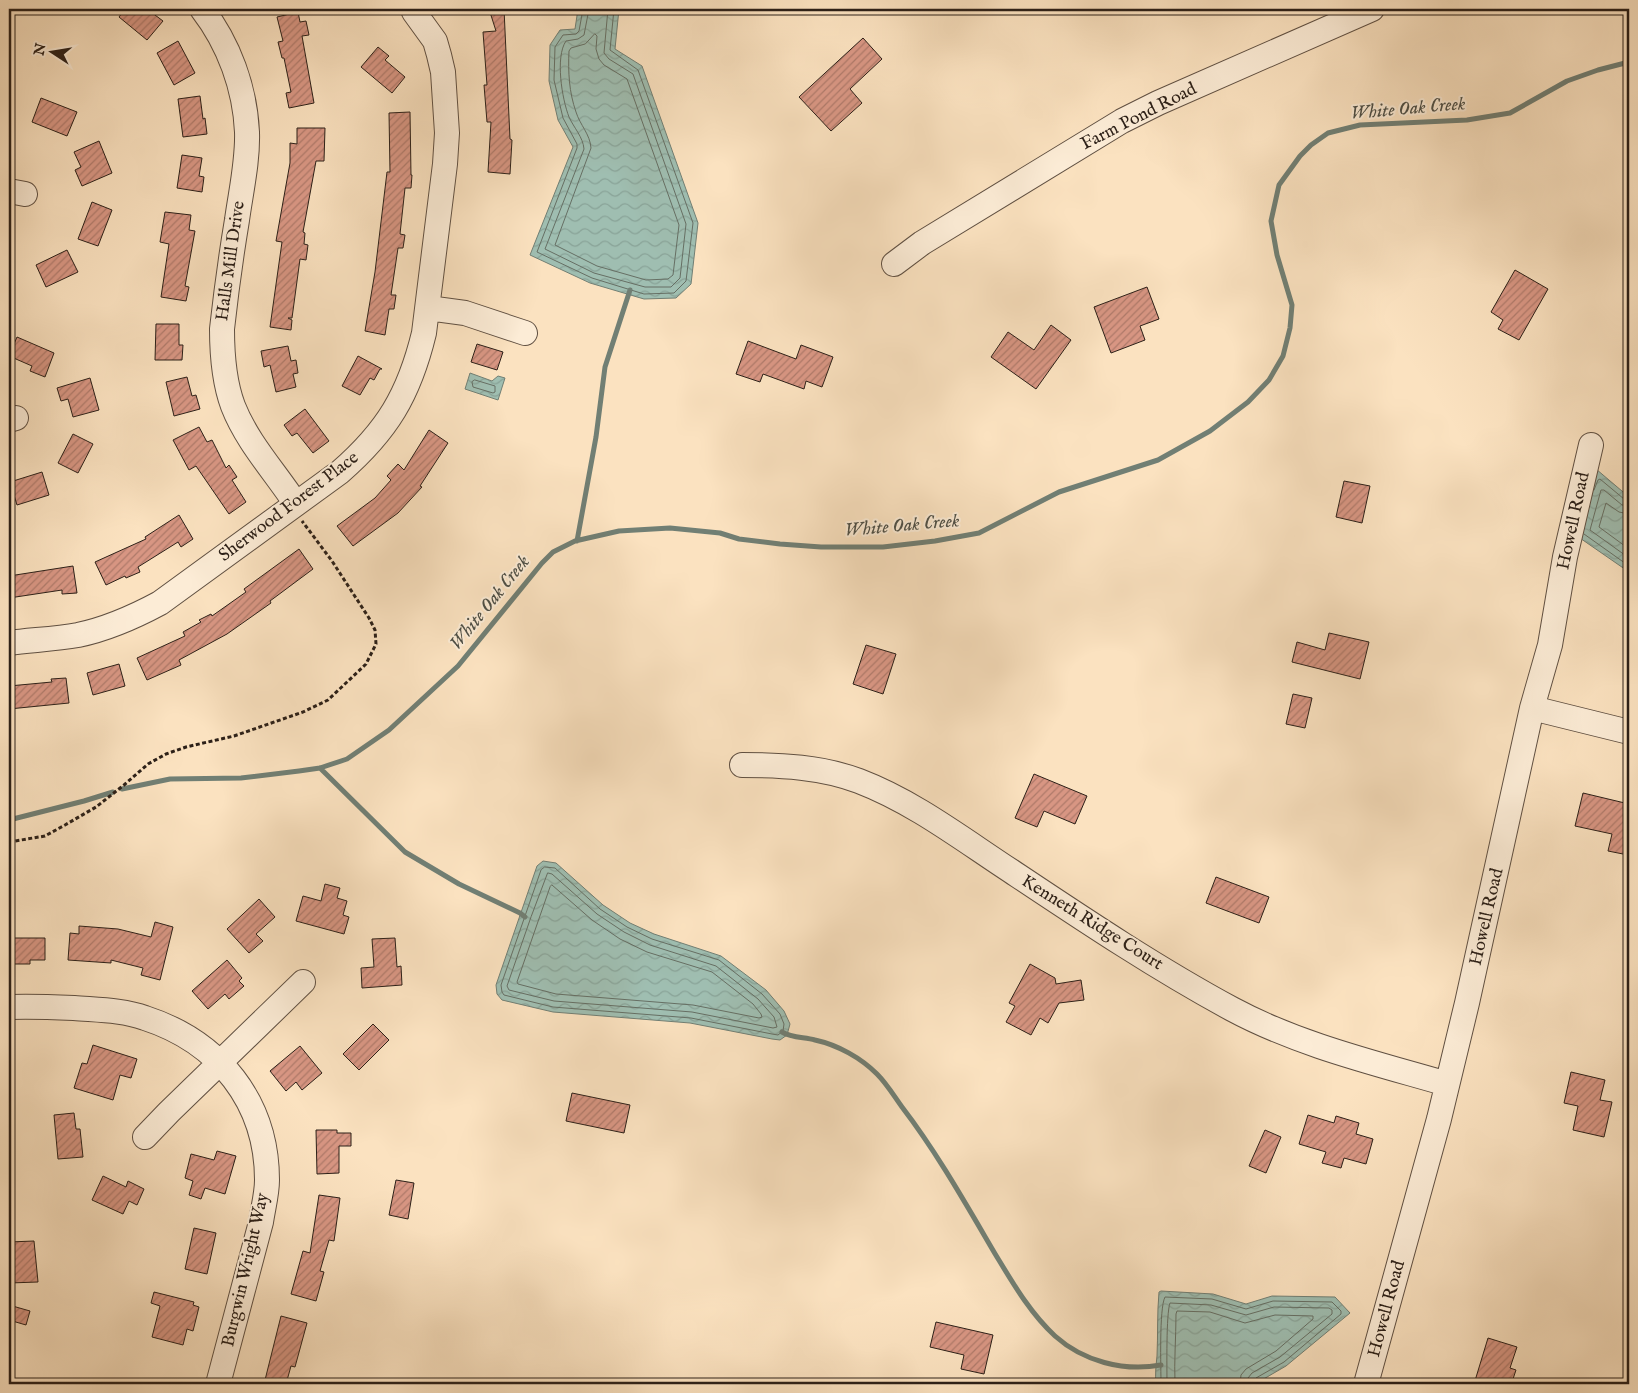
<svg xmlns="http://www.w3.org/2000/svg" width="1638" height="1393" font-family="'IM FELL English',serif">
<defs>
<pattern id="water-waves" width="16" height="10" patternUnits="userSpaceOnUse" patternTransform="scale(1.25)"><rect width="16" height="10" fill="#9fbeb1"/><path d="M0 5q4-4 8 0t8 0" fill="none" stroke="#89a398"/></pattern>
<pattern id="building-hatch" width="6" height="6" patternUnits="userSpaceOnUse" patternTransform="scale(1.25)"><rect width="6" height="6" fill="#d89683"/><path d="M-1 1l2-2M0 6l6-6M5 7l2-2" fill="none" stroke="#af7a6a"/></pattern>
</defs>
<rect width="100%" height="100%" fill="#fbe2c0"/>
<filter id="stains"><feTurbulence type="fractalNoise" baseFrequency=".004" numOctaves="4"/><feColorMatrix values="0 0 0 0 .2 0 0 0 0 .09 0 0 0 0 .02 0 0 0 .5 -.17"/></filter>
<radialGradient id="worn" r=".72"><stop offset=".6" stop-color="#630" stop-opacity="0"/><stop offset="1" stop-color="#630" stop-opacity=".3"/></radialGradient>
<path fill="url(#water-waves)" stroke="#717f74" d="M578 9H619L615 49 642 66 698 223 691 284 676 298 644 299 590 283 530 255 573 147 558 120 549 81 550 45 560 30 575 29Z
M470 373 492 381 498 376 505 378 498 400 465 389Z
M1596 469 1629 497V572L1577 536Z
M543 861 556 863 603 905 630 923 654 934 721 956 766 990 784 1011 790 1024 787 1035 780 1040 772 1039 690 1023 553 1012 502 1000 497 994 496 985 537 866Z
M1161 1291 1213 1294 1246 1304 1272 1296 1335 1297 1350 1313 1286 1366 1255 1384H1156C1155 1374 1156 1366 1157 1356 1158 1335 1157 1313 1159 1292Z"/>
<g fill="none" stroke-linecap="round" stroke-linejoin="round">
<path stroke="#666f64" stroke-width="1" d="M583 9 579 31 576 34 563 35 555 47 554 80 563 118 577 144V148L537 252 592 278 644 294 674 293 686 281 693 223 638 70 610 50 614 9
M589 9 584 35 578 39 566 41C555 57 562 99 569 117 574 128 583 137 584 149L545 249 594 273 645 287H671L680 278 686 224 633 74 609 59 604 53 608 9
M595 34 597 36 596 49 599 59 604 65 627 79 679 225 673 275 668 279 646 280 597 266 555 245 591 148C590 134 580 125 576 112 569 92 568 72 569 51L571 48 585 44Z
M475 380 495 386V392L493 393 473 387 472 382Z
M1594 490 1598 480 1600 479 1624 499 1629 500
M1629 506 1622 505 1604 490H1601L1590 530 1629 558
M1629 514 1619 512 1606 503 1599 527 1629 549
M1584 534 1629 566
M545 867 555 868 600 909 627 927 652 939 719 960 762 994 780 1014 784 1024 783 1031 778 1035 772 1034 691 1018 553 1007 504 995 502 992 501 985 541 870Z
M548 873 552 874 597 914 624 932 650 945 716 966 758 999 774 1017 777 1027 773 1028 692 1012 554 1001 509 990 507 986 531 917Z
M552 885 592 920 620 939 647 952 712 972 753 1004 761 1014 762 1017 759 1018 693 1005 556 994 518 984 517 982 550 887Z
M1161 1384C1161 1368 1159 1309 1165 1297L1212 1299 1246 1309 1273 1301 1332 1302 1341 1311V1314L1284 1362 1256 1378 1254 1384
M1167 1384C1167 1369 1166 1314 1170 1303L1211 1305 1246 1315 1274 1307 1329 1308 1332 1310V1314L1280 1357 1252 1373 1248 1378 1247 1384
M1175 1384C1174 1361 1176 1337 1176 1314L1177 1311 1210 1312 1245 1323 1275 1315 1313 1316V1319L1276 1351 1246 1369 1241 1375 1240 1384"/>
<path stroke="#717f74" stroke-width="5" d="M577 541 596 437 605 367 630 290
M320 768 405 852 459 884 520 913 525 917
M122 789 170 779 241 778 299 771 320 768 347 759 389 730 458 666 542 563 553 552 575 541 619 531 670 528 720 533 739 539 780 544 821 547H883L935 541 979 533 1059 492 1158 460 1210 431 1248 402 1269 380 1283 356 1290 328 1292 305 1277 255 1271 221 1279 185 1300 156 1311 145 1328 133 1360 125 1467 120 1510 113 1567 81 1598 70 1629 62
M9 820 84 801 113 792
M782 1032C792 1038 804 1037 815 1040 838 1045 861 1058 877 1074 887 1084 894 1096 902 1107 938 1154 967 1206 997 1257 1014 1285 1031 1314 1055 1336 1083 1361 1123 1372 1161 1365"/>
</g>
<path fill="url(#building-hatch)" stroke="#2c2018" d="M125 9H147L163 21 147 40 119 17Z
M489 9H504L510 139 512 140 510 174 488 172 491 122H487L484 85H487L483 32 496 31Z
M298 12 300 22 306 21 309 35 302 36 314 103 289 108 286 93 291 92 284 58H282L278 42 283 41 277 17Z
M863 38 882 59 850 89 862 103 831 131 799 97Z
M178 41 195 73 174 85 157 53Z
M378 47 389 56 385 60 405 77 392 93 361 67Z
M200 96 203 119 205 118 207 134 183 137 178 99Z
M41 98 77 112 67 136 32 122Z
M410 112 411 175H412L411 188H405L400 234 405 235 403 248H398L391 295H396L394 309H389L385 335 365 331 375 272 387 172H390L389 113Z
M297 128H325L324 161H316L303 232 305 233 304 244 308 245 306 260 300 259 292 318H288L292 320 291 330 270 327 282 242 276 241 290 163V143L297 144Z
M99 141 112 173 82 186 75 170 81 167 74 152Z
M182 155 202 158 199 176 204 177 202 192 177 188Z
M92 202 112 210 98 246 78 239Z
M165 212 191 215 189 230 195 231 185 286 189 287 186 301 161 297 169 244 160 242Z
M67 250 78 272 46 287 36 265Z
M1515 270 1548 289 1519 340 1498 329 1503 320 1491 312Z
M1147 287 1159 319 1140 326 1145 340 1111 353 1094 307Z
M156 324H179V345H183L182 360H155Z
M1051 325 1071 340 1036 389 991 357 1008 332 1034 350Z
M17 337 54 353 45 377 30 371 32 366 9 356Z
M748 341 796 359 801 345 833 357 822 387 806 381 804 389 763 374 760 382 736 374Z
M477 344 503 352 497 370 471 362Z
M288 346 291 361 296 360 298 373 293 374 296 387 276 392 270 365 264 367 261 351Z
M358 356 382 369H380L374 380 370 378 360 395 342 386Z
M187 377 192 396 196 395 200 409 174 416 166 382Z
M90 378 99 410 73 417 68 399 61 401 57 388Z
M305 409 329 441 313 453 297 433 292 436 284 425Z
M199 427 207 442 212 440 226 468 229 465 237 477 232 480 246 502 229 514 196 466 189 470 173 440Z
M429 430 448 443 420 486 422 487 398 513 353 546 337 526 375 498 391 480 387 476 398 464 404 470Z
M73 434 93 444 78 473 58 463Z
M42 472 49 495 17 505 10 482Z
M1344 481 1370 486 1362 523 1336 517Z
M179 515 193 539 181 547 178 542 138 567 140 572 126 578 125 576 106 585 95 562 146 539 145 537Z
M299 549 313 569 270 601 271 603 227 634 179 660 181 665 147 680 137 658 185 636 183 632 201 622 199 620 211 614 212 616 246 592 244 589Z
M73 566 77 593 62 594V590L9 598V576Z
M1329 633 1369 642 1360 679 1292 662 1297 642 1325 650Z
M866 645 896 654 883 694 853 684Z
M119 664 125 686 93 695 87 673Z
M66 678 69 703 9 709V686L52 682 51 679Z
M1293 694 1312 698 1305 728 1286 724Z
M1034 774 1087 796 1075 824 1044 811 1037 827 1015 818Z
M1583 793 1629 804V847L1628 855 1608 851 1612 834 1575 826Z
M1216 877 1269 897 1259 923 1206 903Z
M325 884 340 888 337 898 347 901 343 915 349 917 344 934 296 921 303 896 321 901Z
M259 899 275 917 256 934 263 941 249 953 227 929Z
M155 922 173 927 160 980 141 975 143 968 111 960V963L68 960 70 933 79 934V926L118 929 151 937Z
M9 938H45V960H30V964H9Z
M395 938 397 967 401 966 402 985 362 988 361 968 374 967 372 939Z
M227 960 242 978 239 981 244 986 229 999 225 994 208 1009 192 991Z
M1030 964 1055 978 1056 984 1081 980 1084 1000 1059 1003 1048 1023 1040 1018 1031 1035 1006 1022 1015 1006 1009 1003Z
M373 1024 389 1040 359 1070 343 1054Z
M93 1045 137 1059 131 1078 120 1075 113 1100 74 1088 82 1063 87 1064Z
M300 1046 322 1073 302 1090 296 1082 286 1091 270 1071Z
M1571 1072 1605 1080 1600 1100 1612 1102 1604 1137 1573 1130 1578 1106 1564 1103Z
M572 1093 630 1105 624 1133 566 1121Z
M74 1113 76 1129H80L83 1157 58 1159 54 1115Z
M1308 1115 1334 1123 1336 1116 1359 1123 1356 1134 1373 1139 1366 1164 1344 1158 1341 1168 1322 1163 1326 1152 1299 1144Z
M316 1130H337V1133H351V1146H339V1173L317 1174Z
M1265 1130 1281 1137 1266 1173 1249 1166Z
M217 1151 236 1156 225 1194 205 1188 201 1199 189 1195 193 1181 185 1178 191 1154 214 1160Z
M103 1176 126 1187 128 1181 144 1189 137 1205 129 1201 123 1214 92 1200Z
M396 1180 414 1183 408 1219 389 1215Z
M319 1195 340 1198 334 1241 329 1240 320 1271 324 1272 316 1301 291 1294 303 1251 310 1253Z
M194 1228 216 1233 207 1274 185 1269Z
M34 1241 38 1282 9 1283V1242Z
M154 1292 194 1302 193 1305 199 1307 193 1331 187 1329 183 1345 152 1337 160 1306 151 1303Z
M9 1305 30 1311 26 1325 9 1320Z
M281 1316 307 1323 295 1367 291 1366 286 1384H264Z
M936 1322 993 1335 984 1374 961 1369 964 1355 930 1347Z
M1488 1338 1517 1347 1510 1368 1516 1370 1512 1382 1505 1380 1503 1384H1474Z"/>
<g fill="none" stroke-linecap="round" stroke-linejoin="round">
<g stroke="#605042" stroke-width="26">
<path id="minor" d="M202 9C229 44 245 88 247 132 248 161 241 191 237 220 231 256 226 293 222 329 222 355 224 382 233 406 247 442 275 472 296 504
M9 191 25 194
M894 264 922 243 1122 121 1158 103 1372 9
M428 308 465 313 525 333
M9 420 16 418
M9 643C32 640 55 639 78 635 107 629 134 617 160 603L340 472C387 431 409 395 424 333L445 164 447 133 443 72 439 55 435 41 414 12
M1532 708 1629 732
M742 765C781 765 822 767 859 781 914 802 962 839 1011 871 1083 919 1156 968 1232 1009 1299 1045 1375 1063 1447 1084
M9 1007C30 1006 52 1007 74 1008 97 1010 123 1010 145 1018 219 1042 267 1102 267 1180 267 1194 263 1208 261 1222L218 1384
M145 1137 169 1112 303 982
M1366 1384 1439 1119 1467 1003 1532 708 1550 645 1565 557 1591 445"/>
</g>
<path stroke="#2c2018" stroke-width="3" stroke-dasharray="4 2.5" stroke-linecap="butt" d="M9 842 45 836 65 825 96 807 124 785 148 764 166 754 186 747 234 736 303 712 328 700 366 664 376 644 375 630 369 618 332 561 302 521"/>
<use href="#minor" stroke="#fcecd6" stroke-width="24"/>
</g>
<g text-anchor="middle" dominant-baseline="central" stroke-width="4" stroke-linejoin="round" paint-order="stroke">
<g font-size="18" fill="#2c2018" stroke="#fcecd6">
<text transform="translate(1139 117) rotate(-27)">Farm Pond Road</text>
<text transform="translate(231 261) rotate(-82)">Halls Mill Drive</text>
<text transform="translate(289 507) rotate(-37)">Sherwood Forest Place</text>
<text transform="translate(1574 521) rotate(-78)">Howell Road</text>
<text transform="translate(1487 917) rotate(-77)">Howell Road</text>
<text transform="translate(1092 923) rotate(32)">Kenneth Ridge Court</text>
<text transform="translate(246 1270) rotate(-77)">Burgwin Wright Way</text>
<text transform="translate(1387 1309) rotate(-75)">Howell Road</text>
</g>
<g font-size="19" font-style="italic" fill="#4e4f46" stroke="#fcecd6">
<text transform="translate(1408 109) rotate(-5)">White Oak Creek</text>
<text transform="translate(902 526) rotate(-5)">White Oak Creek</text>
<text transform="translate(490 603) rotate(-51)">White Oak Creek</text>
</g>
</g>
<rect width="1638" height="1393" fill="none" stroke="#fbe2c0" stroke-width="30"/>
<rect x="10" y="10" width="1618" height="1373" fill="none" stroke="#2c2018" stroke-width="2.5"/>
<rect x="15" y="15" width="1608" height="1363" fill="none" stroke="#2c2018"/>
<g transform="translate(52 52) rotate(282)" stroke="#fcecd6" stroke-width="4" paint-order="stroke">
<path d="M0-4L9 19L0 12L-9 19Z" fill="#2c2018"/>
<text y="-8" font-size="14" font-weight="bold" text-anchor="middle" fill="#2c2018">N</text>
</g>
<rect width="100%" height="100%" filter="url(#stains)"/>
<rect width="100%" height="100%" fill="url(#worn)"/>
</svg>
